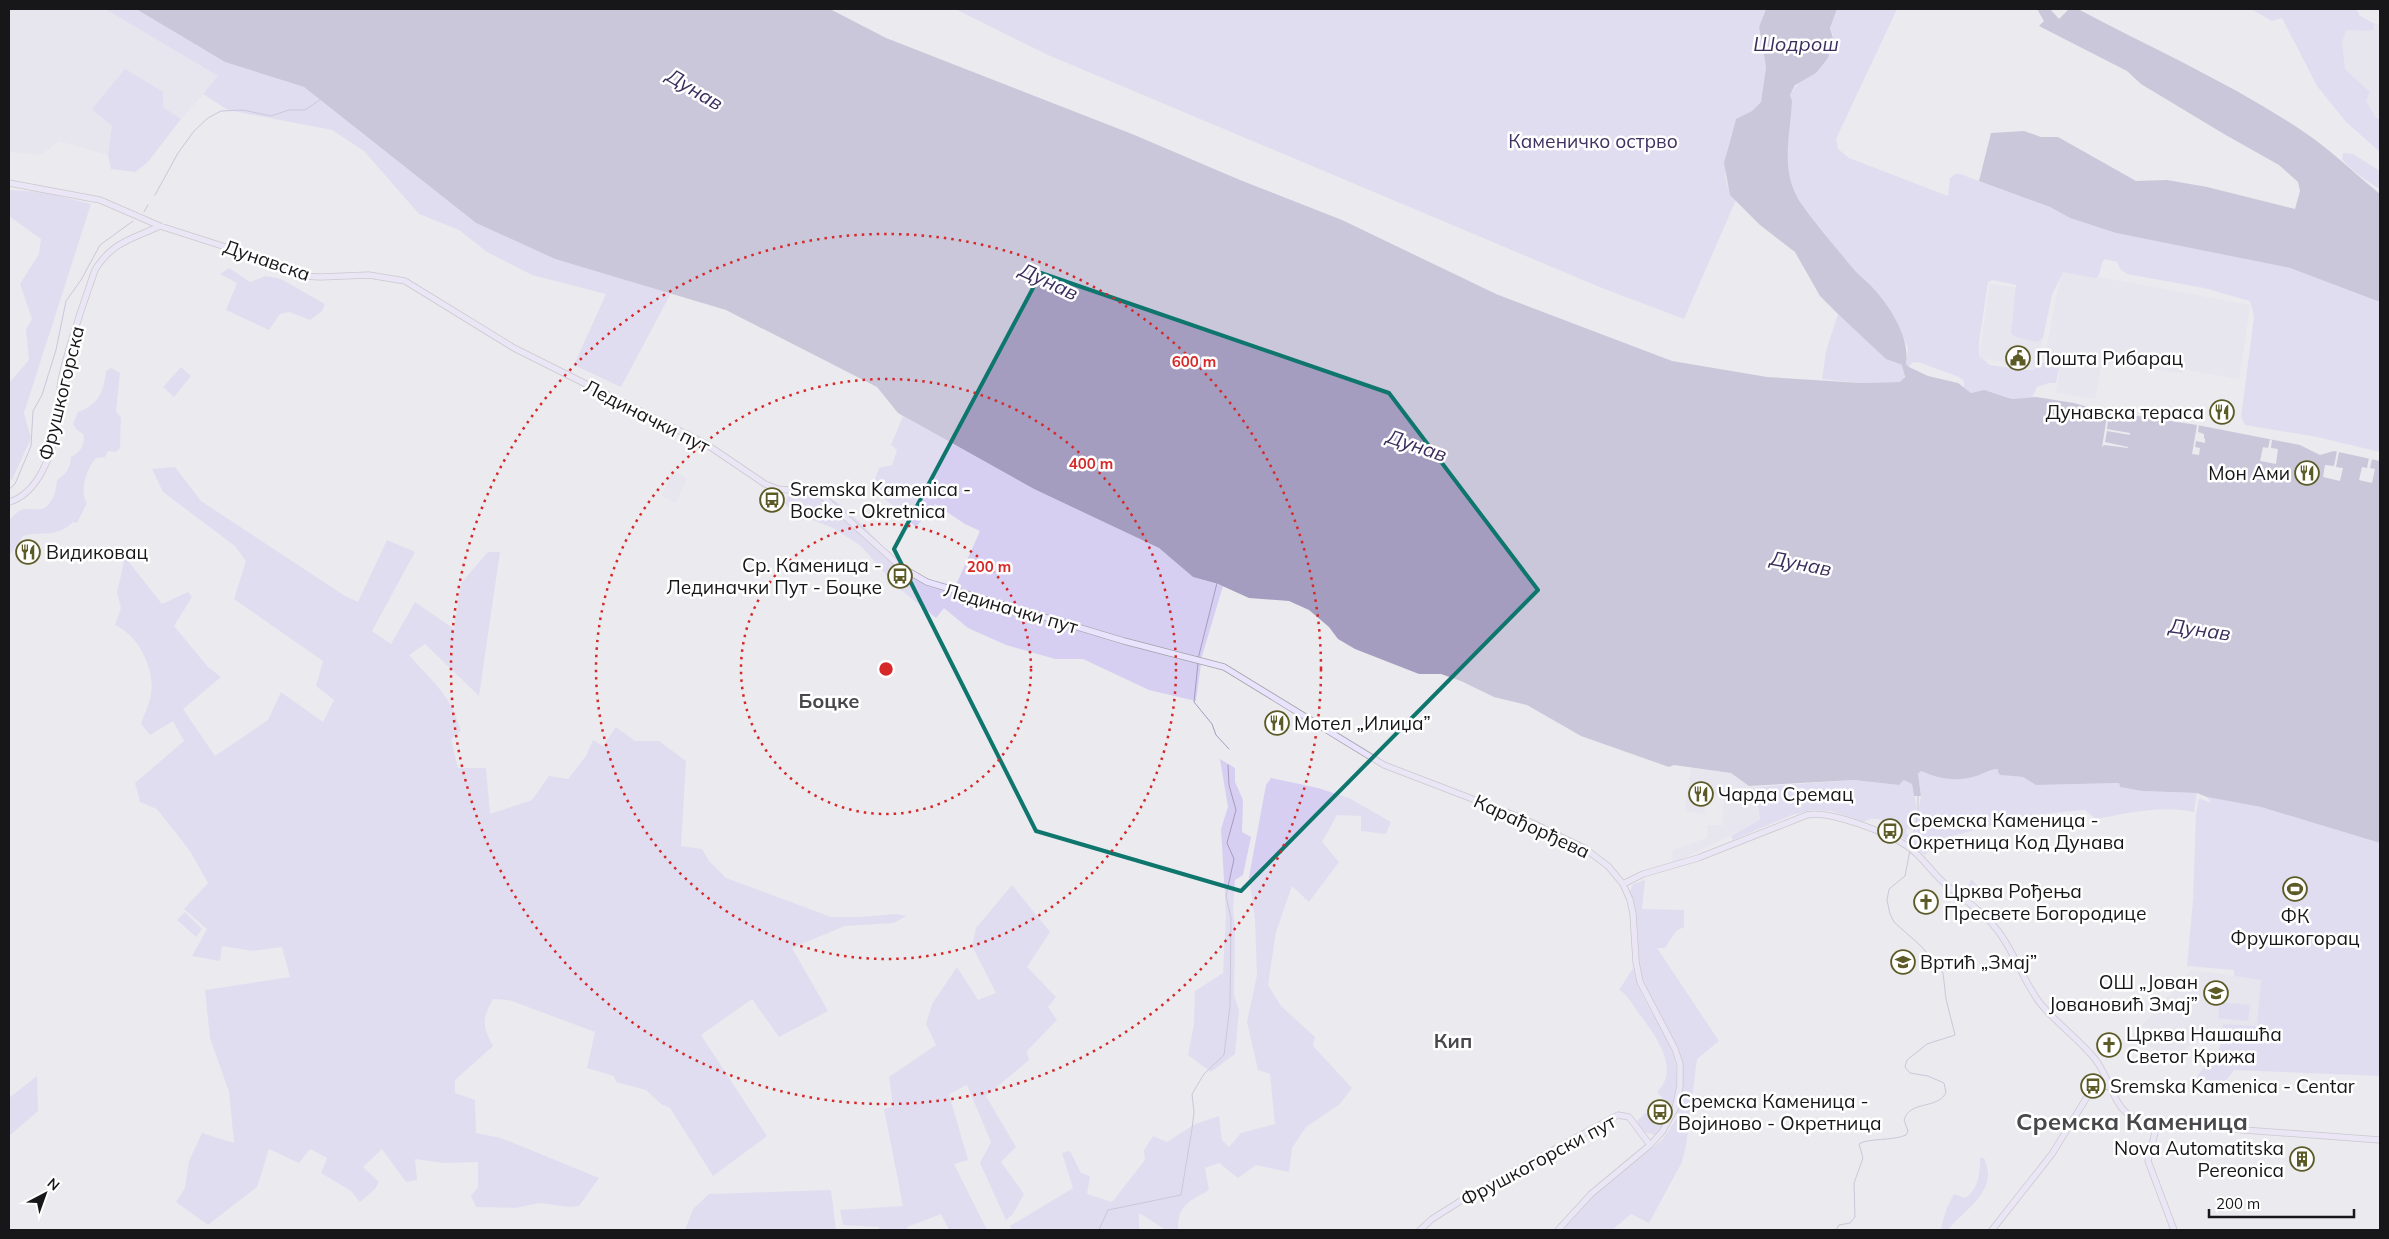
<svg xmlns="http://www.w3.org/2000/svg" width="2389" height="1239" font-family="Mulish,sans-serif">
<rect width="100%" height="100%" fill="#ebeaef"/>
<path fill="#e2dfec" d="M9 9H105L219 77 181 119 163 107 112 126 108 155 59 141 41 155 9 151Z
M2375 24 2380 26V119L2376 118 2366 101 2370 92 2345 69 2342 42 2346 31 2354 29 2370 31 2375 28Z
M2064 258 2098 277 2250 305 2239 379 2183 369 2182 373 2102 362 2095 399 2056 392 2060 370 2043 367Z
M1990 284 2016 288 2015 295 2048 300 2037 370 2004 365V362L1979 358Z
M673 471 687 478 676 503 662 496Z
M1691 768 1731 773 1749 786 1757 787 1761 820 1672 864 1673 850 1707 838 1708 825H1723L1724 796 1707 794 1704 814 1685 811Z
M2191 970 2262 980 2258 1027 2223 1024 2222 1035 2192 1033 2190 1044 2174 1061 2133 1036Z"/>
<path fill="#d6cff1" d="M105 9H136L225 62 304 87 476 223 555 259 671 293 621 387 574 365 606 294 532 275 487 252 459 230 419 214 364 151 332 130 228 110 203 94 218 76Z
M955 9H1766L1759 27 1766 67 1761 102 1753 111 1736 119C1729 142 1716 180 1736 200L1684 319 1602 288 1048 55Z
M1837 9H1897L1836 139 1838 149 1849 158 1948 196 1950 178 1955 174H1960L2050 207 2070 218 2116 233 2290 268 2380 302V452L2317 437 2245 425 2241 417 2254 317 2250 301 2204 288 2127 274 2120 269 2117 262 2105 259C2099 264 2102 274 2096 278L2063 272 2052 295 2043 338 2037 342 2016 337 2011 333 2016 285 1993 280 1988 282 1979 342V356L1990 365 2026 370H2033L2046 361 2055 363 2059 368 2056 383H2049L2037 387 2032 398 2012 399 2004 396 1980 391 1969 393 1964 389V381L1959 377 1918 362 1912 363 1909 367 1906 364 1908 348 1893 316 1875 290 1851 267 1800 202C1784 178 1787 149 1789 122 1789 112 1792 105 1790 95L1798 83 1816 73 1831 51 1833 35 1830 28Z
M2251 9H2356L2360 16 2375 24 2373 30C2364 33 2355 28 2346 31L2342 42 2345 69 2370 92 2366 101 2376 118 2380 119V152L2346 122 2317 86 2282 18 2272 21Z
M125 69 163 92V107L181 119 148 162 135 172 111 169 108 155 112 126 92 109Z
M2343 153 2353 154 2380 171V189C2366 180 2353 172 2342 159Z
M9 190 42 192 91 204 24 413 31 438 12 480 9 478V383L29 360 26 330 32 319 20 284 39 254 41 239 9 216Z
M229 268 250 282 266 276 281 279 325 304 322 311 310 320 289 312 280 314 269 330 226 310 237 283 220 274Z
M1838 314 1895 363 1902 365 1905 372 1903 380 1900 382 1861 383 1822 379 1826 351Z
M181 367 191 376 174 397 163 387Z
M111 368 120 373 116 411 121 418 120 448 116 452 108 451 105 457 96 458C87 467 79 492 87 503L77 523 73 522C55 539 44 530 23 536L9 556V520C13 516 17 512 21 510 28 508 34 510 41 509 52 507 57 489 57 480 67 473 70 469 71 457 81 452 84 446 84 435L76 429 73 424 78 412C98 405 104 392 106 371Z
M903 416 1034 489 1159 548 1193 577 1223 586 1202 656 1196 701 1149 690 1083 659H1055L1006 645 968 628 944 608 936 618 896 586 861 546 833 528 792 512 785 503 789 493 802 492 803 486C818 492 832 497 844 508 886 543 896 577 956 585L980 531 965 524 935 504 916 527 872 487 879 468 892 465 897 450 891 445Z
M175 467 201 501 345 596 358 602 387 540 415 552 372 631 391 644 415 602 454 629 461 583 488 552H500L479 696 425 644 409 655C434 684 450 693 461 731L451 739 458 768H486L490 814 532 800 549 776 568 779 586 756 593 740 603 746 616 727 635 741H659L686 761 681 846 702 849 709 861 726 878 831 917H859L897 914 906 916 894 923 845 926 792 948 828 1011 779 1037 752 999 701 1035 767 1136 713 1176 670 1108 661 1104 646 1090 616 1082 614 1076 587 1068 595 1032 509 1000 493 999C482 1019 482 1025 493 1046L455 1080V1093L475 1100 476 1133 501 1138 599 1178 579 1206 570 1207 539 1203 516 1208 476 1207 471 1196 478 1187V1162L443 1163 415 1159 417 1180 406 1182 382 1149 363 1167 379 1182 375 1189 360 1202 351 1191 321 1173 327 1158 310 1149 299 1163 269 1149 257 1187 208 1225 176 1202 185 1188 189 1161 202 1133 234 1143 229 1092 210 1038 205 990 290 977 282 947 253 951 222 946 220 961 192 956 207 929 184 909 208 883 190 851 157 809 140 802 135 783 184 741 173 721 150 735 141 724C144 714 150 703 151 694 155 668 138 635 115 625L121 608 117 593 125 557 162 604 188 592 192 597 174 626 208 667 221 677 183 709 215 756 268 720 281 692 323 722 334 700 316 686 323 661 234 599 246 561 235 546 163 492 152 469Z
M1220 759 1235 768V782L1243 800 1242 832 1251 837 1243 875 1235 880 1233 909 1235 929 1234 995 1239 1010 1235 1054 1211 1072 1188 1055 1194 1024 1195 991 1223 973 1226 914 1221 829 1228 807Z
M1994 769H2000L2005 776 2023 777 2037 785 2119 783 2120 787 2142 791 2197 793 2194 812C2162 805 2128 813 2096 819L2085 810 2031 815 1941 839 1925 855 1913 846 1914 839 1919 843 1921 838 1915 833 1921 796 1918 774 1921 771C1943 782 1973 778 1994 769Z
M1271 778 1318 788 1349 798 1391 822 1386 834 1361 831V816L1337 815 1322 842 1339 862 1309 902 1292 886 1276 932 1268 985 1281 1006 1315 1037 1313 1046 1352 1088 1340 1104 1306 1127 1292 1148 1289 1172 1256 1165 1238 1178 1219 1163 1205 1168 1209 1190C1190 1201 1177 1205 1178 1230H1166L1139 1213V1230H1011L1010 1226 1073 1188 1062 1153 1070 1151 1081 1173 1090 1176 1087 1194 1112 1202 1145 1160 1144 1150 1153 1136 1167 1142 1195 1124 1219 1116 1222 1140 1229 1147 1241 1133 1275 1124 1270 1074 1258 1070 1247 1022 1257 975 1255 920 1249 877 1266 785Z
M1854 780 1899 785 1904 780 1912 784 1917 809 1911 830 1907 828 1906 833 1910 836 1909 842 1900 836 1901 829C1891 822 1875 814 1864 822L1831 811 1812 810 1792 815 1733 840 1731 836 1760 820 1757 787Z
M2207 797 2261 807 2380 843V1076L2234 1070C2223 1087 2216 1085 2197 1086 2195 1070 2207 1068 2215 1056 2222 1048 2222 1034 2223 1024L2257 1026 2261 980 2234 976V970L2187 966 2193 900 2196 815 2199 798 2211 803Z
M1971 879 1987 896 1974 898 1969 895 1967 890Z
M1645 880 1642 909 1684 910V927L1676 931 1665 948H1657L1719 1041 1697 1059 1686 1146 1682 1162 1649 1223 1631 1214 1612 1230H1563L1593 1196 1662 1140 1676 1119 1682 1099 1683 1073 1678 1048 1643 981 1639 962 1636 913 1630 892 1633 884Z
M1012 885 1050 932 1027 967 1056 997 1048 1007 1057 1020 1027 1051 1029 1060 986 1096 1016 1147 1001 1162 1024 1194 1013 1214 1006 1220 980 1163 991 1142 967 1085 949 1094 968 1160 954 1164 987 1230H949L941 1214 907 1227 908 1230H879V1227L843 1225 840 1210 903 1206 884 1109 893 1107 889 1077 936 1045 926 1024 932 1004 957 967 978 1000 996 993 972 946 976 928Z
M185 912 202 929 196 937 177 920Z
M1633 968C1645 1022 1691 1044 1673 1106 1670 1116 1663 1129 1655 1135L1643 1132 1637 1121 1645 1113H1656L1663 1109V1098L1657 1092C1682 1068 1653 1032 1637 1011 1632 1004 1627 994 1619 990Z
M2220 1002 2250 1005 2248 1021 2218 1018Z
M37 1076 38 1111 9 1136V1098Z
M1980 1158H1984C2000 1191 1965 1208 1948 1230H1941C1943 1218 1947 1206 1954 1194L1965 1198C1979 1189 1980 1173 1980 1158Z
M831 1190 836 1230H685L693 1209 709 1194Z"/>
<path fill="#a49dc0" d="M136 9H830L886 38 1132 134 1240 180 1342 220 1496 294 1672 361 1767 377 1861 383 1900 382 1905 377 1902 365 1886 359 1838 314 1820 296 1795 252 1760 225 1730 195 1724 163 1736 119 1752 111 1761 102 1766 67 1759 27 1766 9H1837L1830 28 1833 38 1828 58 1816 73 1795 85 1790 95 1792 101C1790 135 1780 171 1800 202 1816 224 1833 244 1850 265 1857 274 1867 281 1874 289 1892 309 1910 339 1906 364L1909 367 1928 376 1958 383 1971 393 1984 390 2012 399 2036 397 2074 403 2098 410 2197 425 2300 445 2320 455 2334 451 2380 461V843L2261 807 2207 797 2197 793 2142 791 2120 787 2119 783 2036 785 2023 777 2000 775 1998 772V769C1990 769 1983 774 1976 776 1956 782 1939 779 1921 771L1918 774 1921 796H1914L1912 784 1904 780 1899 785 1854 780 1749 786 1731 773 1674 765 1669 767 1581 736 1527 705 1494 697 1461 681 1441 674H1419L1355 649 1338 639 1329 627 1309 610 1289 601 1249 598 1218 584 1193 577 1159 548 1034 489 898 413 877 387 726 310 555 259 476 223 304 87 225 62Z
M2037 9H2050L2059 19 2069 9H2078C2153 49 2233 84 2304 132 2331 150 2355 174 2380 194V302L2290 268 2116 233 2070 218 2050 207 1979 181 1991 133 2024 131 2041 137H2058L2136 181 2167 180 2207 187 2295 209 2300 191 2298 182 2279 165 2224 134 2141 84 2127 71 2039 26 2044 21Z"/>
<path fill="#ebeaef" d="M2108 410 2109 415 2129 419 2130 414 2132 415 2131 422 2108 419 2107 429 2130 433V435L2107 431 2105 442 2128 447V448L2104 445 2102 447Z
M2197 425H2199L2198 432 2204 434V438L2205 439V443L2196 441 2195 447 2200 448 2199 455 2192 454Z
M2270 439 2272 440 2271 448 2278 449 2276 464 2260 461 2263 447 2268 448Z
M2337 451 2339 452 2336 467 2343 468 2340 481 2323 477 2325 465 2334 466Z
M2369 458 2372 459 2370 468 2375 469 2372 483 2359 480 2362 467 2367 468Z"/>
<g fill="none" stroke-linecap="round" stroke-linejoin="round">
<path stroke="#a49dc0" stroke-width="1" d="M155 195 178 153 194 131 208 118 221 111 243 110 271 116 289 110H305L321 99
M144 212 148 205
M9 489 15 484 31 446 33 411 42 395 56 350 66 301 81 280 100 245 133 221
M1198 659 1217 583
M1198 663 1194 702 1212 724 1216 735 1229 749
M1911 846 1918 812V793
M1099 1230 1108 1210 1181 1195 1192 1129 1194 1112 1192 1094 1204 1074 1224 1055 1230 1006 1231 918 1226 896 1234 859 1227 843 1236 810 1229 785 1228 765
M1836 1230 1839 1225 1850 1223 1855 1217 1854 1183 1863 1158 1859 1144C1867 1138 1893 1141 1906 1135L1908 1131 1904 1120C1910 1100 1936 1110 1946 1093L1944 1083 1928 1076 1910 1073 1905 1067 1907 1060 1927 1044 1955 1035 1946 999 1943 973 1922 947 1894 922 1890 914 1887 900 1889 889 1905 876 1910 850"/>
<g stroke="#a3a2a7" stroke-width="7">
<path id="secondary" d="M9 183 100 200 160 226 235 250 302 276 320 277 369 275 405 281 514 348 706 444 765 484 778 489 809 492 822 496 901 567 927 582 1124 641 1224 667 1384 765 1522 818 1584 848 1608 866 1623 884 1630 900 1633 914 1636 962 1640 982 1675 1049 1680 1064V1086L1675 1109 1662 1132 1650 1145 1591 1194 1558 1230
M9 502C38 494 53 453 57 425 60 409 58 392 62 376 70 340 83 305 95 270 112 242 132 239 160 226
M1623 884 1643 874 1698 858 1807 815C1830 810 1888 833 1907 846 1921 855 1930 870 1942 881 1960 898 1983 910 1998 931 2015 953 2023 981 2040 1003 2057 1024 2079 1039 2095 1059 2115 1085 2111 1115 2148 1123L2380 1140
M2157 1124 2148 1161 2174 1230
M1420 1230 1432 1219 1470 1195 1618 1115 1629 1117 1650 1145
M1992 1230 2052 1154 2087 1097 2098 1089 2110 1085"/>
</g>
<use href="#secondary" stroke="#eae3fd" stroke-width="5.5"/>
</g>
<path d="M0 0H2389V1239H0ZM1041 273 1389 393 1538 590 1241 891 1036 831 894 549Z" fill="#ebeaef" fill-opacity=".55" fill-rule="evenodd"/>
<path fill="none" stroke="#0f766e" stroke-width="4" stroke-linejoin="round" d="M1041 273 1389 393 1538 590 1241 891 1036 831 894 549Z"/>
<g fill="none" stroke="#d62828" stroke-width="2.5" stroke-dasharray="2.5 5">
<circle cx="886" cy="669" r="145"/>
<circle cx="886" cy="669" r="290"/>
<circle cx="886" cy="669" r="435"/>
</g>
<defs>
<g id="civic-ring" transform="scale(1.25)"><circle r="9.5" fill="#fff" stroke="#5c5b27" stroke-width="1.5"/><path d="M-.6-6.5H3V-4.5H.6V-3L4-1V1h2V6H-6V1h2V-1L-.6-3ZM-1.2 2.5V6h2.4V2.5Z" fill="#5c5b27"/></g>
<g id="restaurant-ring" transform="scale(1.25)"><circle r="9.5" fill="#fff" stroke="#5c5b27" stroke-width="1.5"/><path d="M-5-6h1v4h1v-4h1v4h1v-4h1v5L-1.5 .5V6h-2V.5L-5-1ZM5-6V6H3V1.5H1.5Q1.5-4 5-6Z" fill="#5c5b27"/></g>
<g id="bus-ring" transform="scale(1.25)"><circle r="9.5" fill="#fff" stroke="#5c5b27" stroke-width="1.5"/><path d="M-5-6H5V4H4V6H2V4H-2V6H-4V4H-5ZM-3.5-4V0h7V-4ZM-3.5 1.2v1.5H-2V1.2ZM2 1.2v1.5H3.5V1.2Z" fill="#5c5b27"/></g>
<g id="stadium-ring" transform="scale(1.25)"><circle r="9.5" fill="#fff" stroke="#5c5b27" stroke-width="1.5"/><path d="M0-5a6.5 5 0 1 0 0 10a6.5 5 0 1 0 0-10ZM-3.5-1.8h7v3.6h-7Z" fill="#5c5b27"/></g>
<g id="church-ring" transform="scale(1.25)"><circle r="9.5" fill="#fff" stroke="#5c5b27" stroke-width="1.5"/><path d="M-1.2-6h2.4v3.5h3.3v2.4h-3.3V6h-2.4V-.1h-3.3v-2.4h3.3Z" fill="#5c5b27"/></g>
<g id="school-ring" transform="scale(1.25)"><circle r="9.5" fill="#fff" stroke="#5c5b27" stroke-width="1.5"/><path d="M0-5L7-2L0 1L-7-2ZM-4 1L0 2.5L4 1V4Q0 6-4 4Z" fill="#5c5b27"/></g>
<g id="building-ring" transform="scale(1.25)"><circle r="9.5" fill="#fff" stroke="#5c5b27" stroke-width="1.5"/><path d="M-4-6H4V6H1V3H-1V6H-4ZM-2.5-4.3h1.7v1.8h-1.7ZM.8-4.3h1.7v1.8H.8ZM-2.5-1h1.7V.8h-1.7ZM.8-1h1.7V.8H.8Z" fill="#5c5b27"/></g>
</defs>
<g fill-rule="evenodd">
<use href="#civic-ring" x="2018" y="358"/>
<use href="#restaurant-ring" x="2222" y="412"/>
<use href="#restaurant-ring" x="2307" y="473"/>
<use href="#bus-ring" x="772" y="500"/>
<use href="#restaurant-ring" x="28" y="552"/>
<use href="#bus-ring" x="900" y="576"/>
<use href="#restaurant-ring" x="1277" y="723"/>
<use href="#restaurant-ring" x="1701" y="794"/>
<use href="#bus-ring" x="1890" y="831"/>
<use href="#stadium-ring" x="2295" y="889"/>
<use href="#church-ring" x="1926" y="902"/>
<use href="#school-ring" x="1903" y="962"/>
<use href="#school-ring" x="2216" y="993"/>
<use href="#church-ring" x="2109" y="1045"/>
<use href="#bus-ring" x="2093" y="1086"/>
<use href="#bus-ring" x="1660" y="1112"/>
<use href="#building-ring" x="2302" y="1159"/>
</g>
<g text-anchor="middle" dominant-baseline="central" stroke-width="5" stroke-linejoin="round" paint-order="stroke">
<g font-size="19" fill="#3f3161" stroke="#fff">
<text x="1593" y="141">Каменичко острво</text>
</g>
<g font-size="19" fill="#171618" stroke="#fff">
<text transform="translate(267 260) rotate(19)">Дунавска</text>
<text transform="translate(61 393) rotate(-76)">Фрушкогорска</text>
<text transform="translate(647 416) rotate(27)">Лединачки пут</text>
<text transform="translate(1011 608) rotate(16)">Лединачки пут</text>
<text transform="translate(1532 826) rotate(25)">Карађорђева</text>
<text transform="translate(1538 1160) rotate(-28)">Фрушкогорски пут</text>
</g>
<g font-size="19" fill="#171618" stroke="#fff" text-anchor="start">
<text x="2036" y="358">Пошта Рибарац</text>
<text x="2204" y="412" text-anchor="end">Дунавска тераса</text>
<text x="2290" y="473" text-anchor="end">Мон Ами</text>
<text x="790" y="489">Sremska Kamenica -<tspan x="790" dy="22">Bocke - Okretnica</tspan></text>
<text x="46" y="552">Видиковац</text>
<text x="882" y="565" text-anchor="end">Ср. Каменица -<tspan x="882" dy="22">Лединачки Пут - Боцке</tspan></text>
<text x="1294" y="723">Мотел „Илиџа”</text>
<text x="1718" y="794">Чарда Сремац</text>
<text x="1908" y="820">Сремска Каменица -<tspan x="1908" dy="22">Окретница Код Дунава</tspan></text>
<text x="1944" y="891">Црква Рођења<tspan x="1944" dy="22">Пресвете Богородице</tspan></text>
<text x="2295" y="916" text-anchor="middle">ФК<tspan x="2295" dy="22">Фрушкогорац</tspan></text>
<text x="1920" y="962">Вртић „Змај”</text>
<text x="2198" y="982" text-anchor="end">ОШ „Јован<tspan x="2198" dy="22">Јовановић Змај”</tspan></text>
<text x="2126" y="1034">Црква Нашашћа<tspan x="2126" dy="22">Светог Крижа</tspan></text>
<text x="2110" y="1086">Sremska Kamenica - Centar</text>
<text x="1678" y="1101">Сремска Каменица -<tspan x="1678" dy="22">Војиново - Окретница</tspan></text>
<text x="2284" y="1148" text-anchor="end">Nova Automatitska<tspan x="2284" dy="22">Pereonica</tspan></text>
</g>
<g font-size="20" font-style="italic" fill="#3b2d5c" stroke="#fff">
<text x="1796" y="43">Шодрош</text>
<text transform="translate(695 89) rotate(31)">Дунав</text>
<text transform="translate(1049 281) rotate(25)">Дунав</text>
<text transform="translate(1417 445) rotate(19)">Дунав</text>
<text transform="translate(1801 563) rotate(11)">Дунав</text>
<text transform="translate(2200 629) rotate(8)">Дунав</text>
</g>
<g font-size="20" font-weight="bold" fill="#48474b" stroke="#fff">
<text x="829" y="700">Боцке</text>
<text x="1453" y="1040">Кип</text>
</g>
<g font-size="24" font-weight="bold" fill="#48474b" stroke="#fff">
<text x="2132" y="1121">Сремска Каменица</text>
</g>
</g>
<circle cx="886" cy="669" r="8" fill="#d62828" stroke="#fff" stroke-width="2.5"/>
<g font-size="15" text-anchor="middle" font-weight="bold" fill="#d62828" stroke="#fff" stroke-width="5" stroke-linejoin="round" paint-order="stroke">
<text x="1194" y="367">600 m</text>
<text x="1091" y="469">400 m</text>
<text x="989" y="572">200 m</text>
</g>
<rect width="2389" height="1239" fill="none" stroke="#171618" stroke-width="20"/>
<g transform="translate(45 1194) rotate(41)" stroke="#ffffff" stroke-width="4" paint-order="stroke">
<path d="M0-4L9 19L0 12L-9 19Z" fill="#171618"/>
<text y="-8" font-size="14" font-weight="bold" text-anchor="middle" fill="#171618">N</text>
</g>
<path d="M2209 1209v8h145v-8" fill="none" stroke="#171618" stroke-width="2.5"/>
<text x="2216" y="1209" font-size="15" fill="#171618" stroke="#ffffff" stroke-width="4" paint-order="stroke">200 m</text>
</svg>
